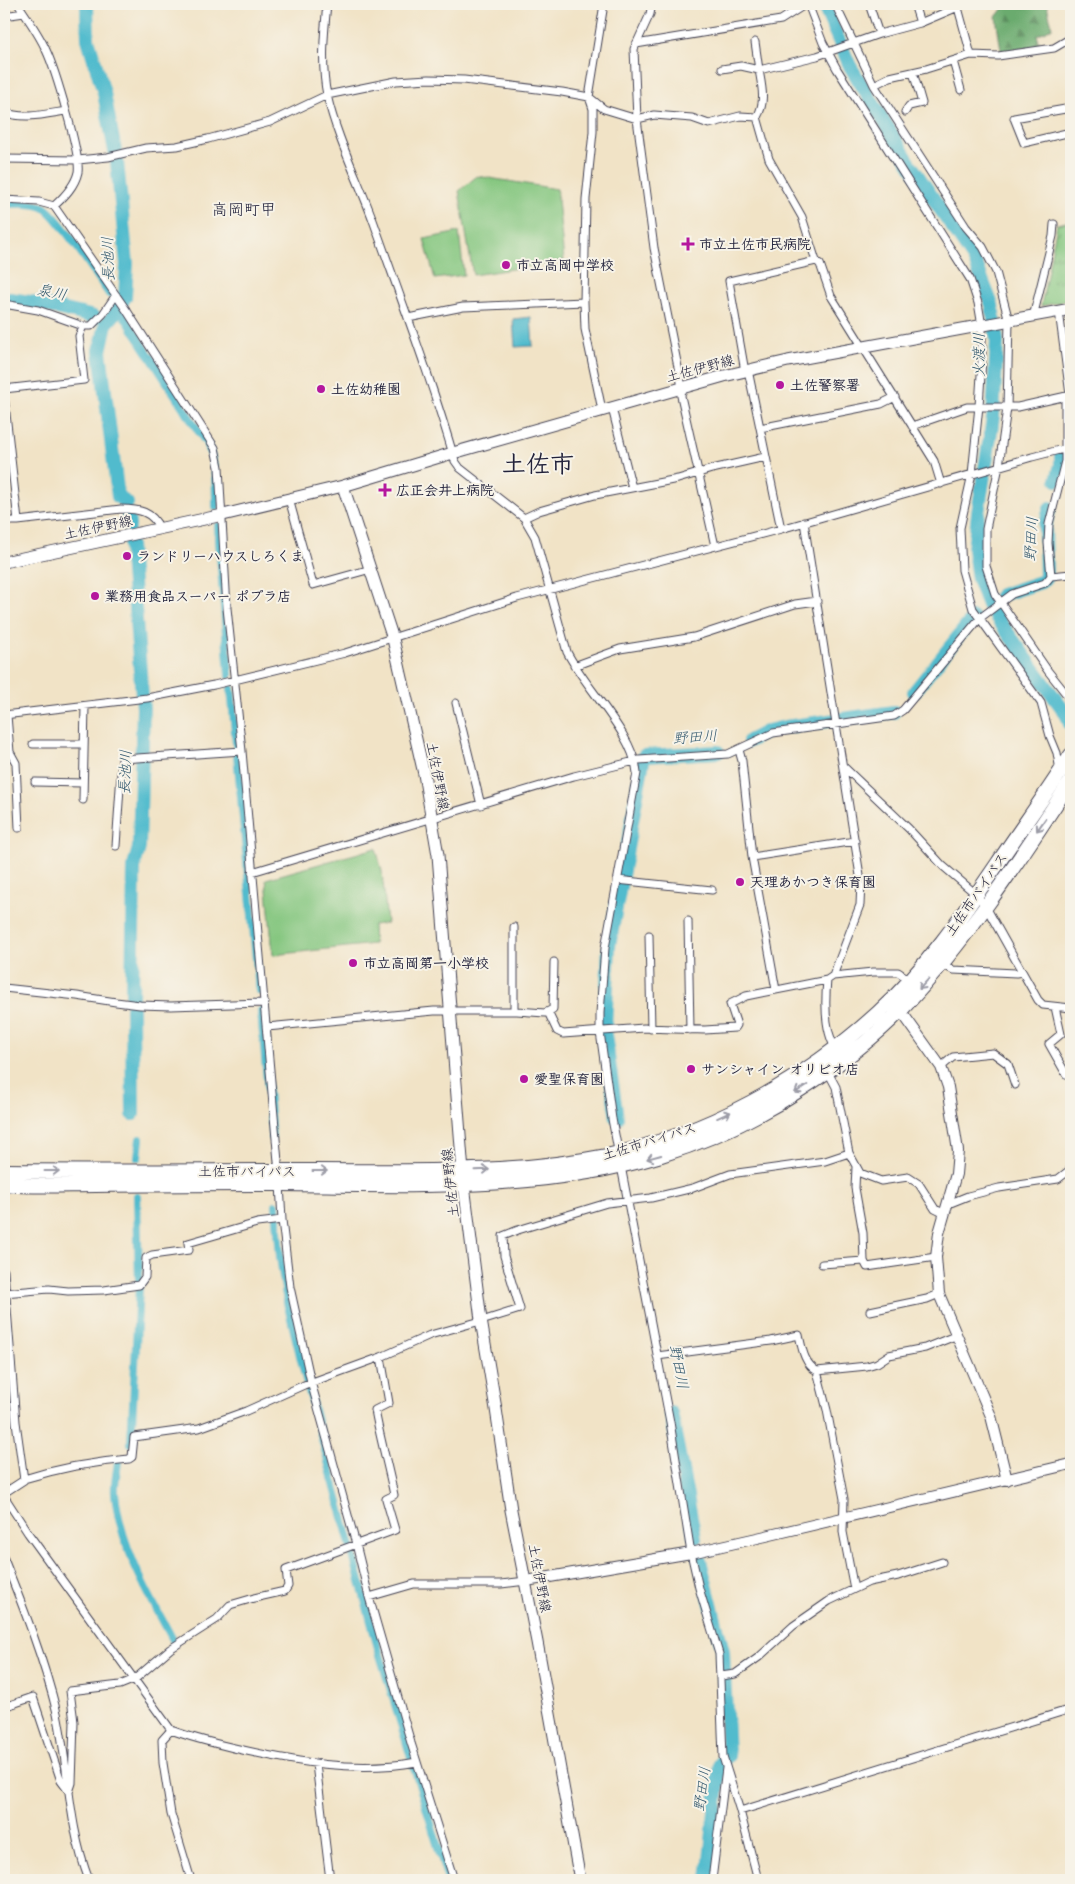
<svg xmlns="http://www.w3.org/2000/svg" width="1075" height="1884" font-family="'Shantell Sans','Klee One',sans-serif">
<defs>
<pattern id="forest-firs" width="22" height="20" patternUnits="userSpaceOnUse" patternTransform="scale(1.25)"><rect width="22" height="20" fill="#6bab6e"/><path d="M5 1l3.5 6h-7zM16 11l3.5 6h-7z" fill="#588b5c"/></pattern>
<pattern id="park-tufts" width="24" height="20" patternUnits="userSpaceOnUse" patternTransform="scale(1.25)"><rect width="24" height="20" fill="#84c67f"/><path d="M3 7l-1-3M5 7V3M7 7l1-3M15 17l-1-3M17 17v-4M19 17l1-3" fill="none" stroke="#6ca069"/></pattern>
</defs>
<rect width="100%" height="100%" fill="#f7f3e8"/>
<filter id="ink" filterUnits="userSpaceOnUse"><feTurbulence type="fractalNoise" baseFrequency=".02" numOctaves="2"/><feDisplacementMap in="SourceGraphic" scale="10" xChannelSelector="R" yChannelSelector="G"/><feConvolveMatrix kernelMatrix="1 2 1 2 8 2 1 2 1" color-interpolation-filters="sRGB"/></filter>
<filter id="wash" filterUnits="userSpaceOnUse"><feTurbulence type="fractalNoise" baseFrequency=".0096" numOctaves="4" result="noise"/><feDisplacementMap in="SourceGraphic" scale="20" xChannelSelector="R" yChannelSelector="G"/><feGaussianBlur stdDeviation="1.12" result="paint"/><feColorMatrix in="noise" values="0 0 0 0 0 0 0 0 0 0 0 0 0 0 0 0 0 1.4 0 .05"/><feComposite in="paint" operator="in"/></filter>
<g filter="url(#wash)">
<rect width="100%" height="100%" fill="#f1e3c6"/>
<path fill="url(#forest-firs)" stroke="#466654" d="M1006 4H1047L1052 28 1037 35 1041 47 1001 51 996 17Z"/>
<path fill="url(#park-tufts)" stroke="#53745d" d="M1071 221V300L1041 306 1057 224Z"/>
<path fill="#84c67f" stroke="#53745d" d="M477 176 557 189 564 261 473 275 459 191Z
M459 232 464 275 435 279 424 239Z
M376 848 382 871 387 923 373 925 374 944 273 955 266 879Z"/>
<path fill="#51bbcd" stroke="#3a6e84" d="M531 317 533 346 515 347 513 319Z"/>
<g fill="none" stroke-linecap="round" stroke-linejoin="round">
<path stroke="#51bbcd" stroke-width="8" d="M4 204C16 204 32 202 43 207 58 214 97 277 109 294
M117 305 208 446C216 466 216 486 216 507
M218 526 229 675
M231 689 259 991
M261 1011 272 1137
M138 1157 140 1139
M137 1196 139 1283
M276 1205 280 1257 287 1302 305 1376 378 1648 448 1880
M131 1443 139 1287
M118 1462C117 1472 114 1483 115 1493 120 1547 148 1593 173 1640"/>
<path stroke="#51bbcd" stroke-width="14" d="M87 4 88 39 104 93 117 162 127 264 125 297 113 316 106 324 100 351 118 497 127 503
M823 4 850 66 912 167 974 259 992 305 997 341 993 418 978 513 974 549 978 579 988 605 997 618 1067 715 1070 724
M4 298 36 303 94 317
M1057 480 1061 465V455
M128 515 129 526
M130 545 143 708 139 848 134 866 132 1000
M1001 595 1041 582 1046 577 1045 526 1050 508
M914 692 973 618
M749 741 768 731 785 727 894 712
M132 1008 133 1114
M605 1028 609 946 644 756 718 752
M605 1035 617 1118
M671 1413 695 1538
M699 1557 723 1651 728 1755 720 1764 708 1880"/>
</g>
</g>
<g filter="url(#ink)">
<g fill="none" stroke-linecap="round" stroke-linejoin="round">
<g stroke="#413f50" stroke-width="9">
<path id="street" d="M18 4C28 19 39 34 46 50 55 69 81 155 78 172 75 186 64 197 54 206
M327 4C324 33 321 66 327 95 337 139 359 181 374 223 402 302 432 381 455 461L460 468 524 518 535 537 567 652C585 688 634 734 637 773L605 948 600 1013V1032L612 1119 670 1422 691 1553 699 1588 719 1654 723 1757 740 1811 758 1880
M652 4 650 14 634 49 637 119 654 248 682 387 681 396 715 546
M808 4 823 43 837 69 970 279 978 303 982 326V359L979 406 972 474 960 528 962 570 973 609 1041 703 1050 736 1057 753 1060 771
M835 4 874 85 966 227 983 247 996 272 1009 321 1007 408 999 466 986 529V566L995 594 1048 671 1071 700
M869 4 879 34
M914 4 920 23
M957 4 971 55
M4 16 24 13
M636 44 781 20 806 4
M953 61 961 90
M722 69 741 66 759 70 755 42
M874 85 890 77 926 69 971 55 998 56 1054 48 1071 38
M1071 108 1014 118 1024 143 1071 132
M4 112C23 120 46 114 66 111
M905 112 909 106 922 103 913 72
M4 159 78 160 108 157 146 148 177 146 208 139 270 122 327 95 396 81 429 79 464 80 562 92 589 97 604 109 637 119 654 115 692 118 709 124 740 116 757 117
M4 200 39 202 54 206 127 311 215 448 219 467 227 608 242 751 279 1173
M4 304 38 310 83 326H91L103 314 116 295
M1059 311 1070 395
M1033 317 1053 236 1054 224
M408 318 463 307 584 302
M4 389 84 380 79 336 83 326
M4 396 18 521 121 509C139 509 152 511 160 529
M612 408 632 488
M602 410 585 329 584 302 586 199 593 132V109L589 97 604 4
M912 426 967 407H1018L1071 395
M760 428 881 404 895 397
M941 484 934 461 831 296 820 264 816 261 802 217 769 159 757 117C766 102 762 87 759 70L817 56 879 34 920 23 958 7
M289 499 313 585 371 569
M524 518 539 511 595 495 678 479 712 469 765 457
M4 521H18
M781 529 748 370 744 366 729 281 816 261
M1051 576 1071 574
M574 666 620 649 694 637 795 604 817 601
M456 703 481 805
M4 715 147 698 214 685 345 653 517 598 781 529 1032 457 1071 447
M7 715 10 752 16 763 19 828
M33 744H84
M739 750 742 761 752 857 855 841
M843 766 909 829 943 866 977 895 986 907 1038 1000 1043 1005 1071 1008
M35 782 83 783
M83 800 85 706
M116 846 122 759 242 751
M752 857 776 990
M252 872 574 776 639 760 728 754 773 733 894 716 903 710 980 618 1012 594 1045 583 1051 576 1048 543 1049 524 1065 461V397
M617 880 712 890
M688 921 690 1030
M649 935 651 1029
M942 964 953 970 1016 973 1022 972
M833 976 873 972H898L910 980
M827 980C825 1001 824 1031 836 1049
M4 988 77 996 116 1002 140 1005 171 1006 265 1003
M1055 1007 1061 1034 1049 1044 1066 1074
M514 1011V927
M548 1012 557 1031 563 1034 644 1028 705 1030 735 1028 737 1025 730 1004 746 996 827 980 833 976 860 905 861 882 804 522
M267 1027 434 1011H517L545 1013 553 1009 554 962
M941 1067 953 1057 993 1053 1008 1064 1015 1085
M828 1072 836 1087 849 1153 860 1173 881 1181 908 1177 919 1184 935 1209 945 1214
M280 1184 282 1220 290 1287 311 1382 356 1544 369 1597 411 1743 454 1880
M948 1204 968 1196 999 1188 1058 1179 1071 1169
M864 1261 867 1267 936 1257
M822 1264 864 1261 863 1233 855 1188 856 1167
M4 1271 16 1422 24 1480 4 1493
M4 1293 49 1289 68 1291 104 1290 139 1285 145 1277 146 1258 152 1255 189 1250 188 1243 257 1223 282 1220
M870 1311 927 1299 939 1294
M657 1356 771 1341 799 1335C802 1348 804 1364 817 1371L867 1366 877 1363 889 1355 925 1348 955 1336
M817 1371 827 1410 844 1499 843 1532 854 1589
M24 1479C59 1468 92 1462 129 1459L132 1457 134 1437 199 1428 246 1411 304 1385 381 1357 430 1335 488 1319 520 1309 504 1256 503 1236 518 1230 607 1203 651 1198 693 1188 730 1174 825 1161 849 1153
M4 1496 28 1533 171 1730C192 1738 213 1743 234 1748 294 1762 356 1773 417 1762
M4 1559C24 1609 44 1660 57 1713 69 1769 68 1826 89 1880
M369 1597 414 1584H501L526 1581
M721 1676 735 1674 759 1657 793 1626 829 1601 869 1582 898 1576 942 1562
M4 1707 33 1697 61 1781 67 1789
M171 1730 162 1740 163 1763 171 1814 191 1880
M316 1764 330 1880
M69 1792 72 1783 74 1722 70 1691 120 1685 135 1679 170 1649 217 1619 230 1605 254 1598 285 1591 288 1586 286 1570 395 1530 386 1499 394 1495C388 1466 380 1438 375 1410L389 1403 381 1357
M740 1811 1071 1709
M712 1880 726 1768"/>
</g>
<g stroke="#413f50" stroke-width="12">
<path id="secondary" d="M895 1006 906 1018 941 1067 948 1087 958 1151 956 1174 939 1233 936 1257 939 1294 991 1416 1007 1480
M526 1581 691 1553 766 1536 1071 1464"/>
</g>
<g stroke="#413f50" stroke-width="13">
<path id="primary" d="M343 486 393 639 424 774 438 855 464 1185 481 1320 496 1409 511 1510 537 1642 580 1880
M4 562 223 515 343 486 446 455 724 376 788 361 1071 309"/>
</g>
<g stroke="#413f50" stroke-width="16">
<path id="highway" d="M4 1171C107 1172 211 1171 314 1171 411 1171 510 1175 606 1156 706 1135 802 1082 878 1013 925 970 962 916 998 863 1022 827 1048 792 1071 755
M4 1184C34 1187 66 1185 96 1185 158 1184 220 1184 281 1184 408 1185 539 1192 661 1155 710 1140 758 1117 801 1089 837 1066 872 1040 902 1009 967 940 1019 860 1071 781"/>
</g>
<use href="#street" stroke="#fff" stroke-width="7"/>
<use href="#secondary" stroke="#fff" stroke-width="10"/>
<use href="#primary" stroke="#fff" stroke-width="11"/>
<use href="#highway" stroke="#fff" stroke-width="14"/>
</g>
<defs><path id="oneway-shaft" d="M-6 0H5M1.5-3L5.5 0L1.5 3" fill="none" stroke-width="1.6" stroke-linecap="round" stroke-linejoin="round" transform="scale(1.25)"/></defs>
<g stroke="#9c9ca7">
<use href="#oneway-shaft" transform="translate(1041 825) rotate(125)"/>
<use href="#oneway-shaft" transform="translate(924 984) rotate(132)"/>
<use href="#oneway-shaft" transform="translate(801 1089) rotate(148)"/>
<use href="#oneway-shaft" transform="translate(724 1115) rotate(-24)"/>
<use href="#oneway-shaft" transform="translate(654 1157) rotate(165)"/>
<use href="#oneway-shaft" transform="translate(482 1170) rotate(-2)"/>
<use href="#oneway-shaft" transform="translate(52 1171)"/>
<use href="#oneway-shaft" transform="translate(320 1171)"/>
</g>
</g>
<g fill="#b5179e" stroke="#f7f3e8" stroke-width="2">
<path d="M685.5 236.5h5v5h5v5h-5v5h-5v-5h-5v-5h5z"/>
<circle cx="506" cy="265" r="5"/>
<circle cx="780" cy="385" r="5"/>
<circle cx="321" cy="389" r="5"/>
<path d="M382.5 482.5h5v5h5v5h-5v5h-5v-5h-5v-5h5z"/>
<circle cx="127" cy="556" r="5"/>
<circle cx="95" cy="596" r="5"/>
<circle cx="740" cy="882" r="5"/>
<circle cx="353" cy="963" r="5"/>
<circle cx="691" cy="1069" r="5"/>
<circle cx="524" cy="1079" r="5"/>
</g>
<g text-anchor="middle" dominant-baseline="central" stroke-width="4" stroke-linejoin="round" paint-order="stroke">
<g font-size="14" font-weight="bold" fill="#22223b" stroke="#f7f3e8" text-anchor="start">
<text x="699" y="244">市立土佐市民病院</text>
<text x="516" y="265">市立高岡中学校</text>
<text x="790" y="385">土佐警察署</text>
<text x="331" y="389">土佐幼稚園</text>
<text x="396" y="490">広正会井上病院</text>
<text x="137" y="556">ランドリーハウスしろくま</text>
<text x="105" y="596">業務用食品スーパー ポプラ店</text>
<text x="750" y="882">天理あかつき保育園</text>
<text x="363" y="963">市立高岡第一小学校</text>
<text x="701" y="1069">サンシャイン オリビオ店</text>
<text x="534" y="1079">愛聖保育園</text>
</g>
<g font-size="14" fill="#22223b" stroke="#f7f3e8">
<text transform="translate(700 368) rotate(-15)">土佐伊野線</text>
<text transform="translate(98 527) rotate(-12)">土佐伊野線</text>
<text transform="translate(438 776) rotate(79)">土佐伊野線</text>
<text transform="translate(976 894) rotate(-55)">土佐市バイパス</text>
<text transform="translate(649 1141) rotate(-17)">土佐市バイパス</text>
<text x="247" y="1171">土佐市バイパス</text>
<text transform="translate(450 1183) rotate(-96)">土佐伊野線</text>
<text transform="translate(540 1578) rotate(79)">土佐伊野線</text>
</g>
<g font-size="15" font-style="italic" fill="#32586e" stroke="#f7f3e8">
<text transform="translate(108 259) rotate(-92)">長池川</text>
<text transform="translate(52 292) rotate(12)">泉川</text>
<text transform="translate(979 355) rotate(-90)">火渡川</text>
<text transform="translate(1031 539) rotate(-87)">野田川</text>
<text transform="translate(695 737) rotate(-4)">野田川</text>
<text transform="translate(125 772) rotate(-88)">長池川</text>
<text transform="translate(679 1367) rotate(79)">野田川</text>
<text transform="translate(702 1789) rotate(-82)">野田川</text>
</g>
<g font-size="16" fill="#22223b" stroke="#f7f3e8">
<text x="244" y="209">高岡町甲</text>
</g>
<g font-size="24" font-weight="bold" fill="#22223b" stroke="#f7f3e8">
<text x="538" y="464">土佐市</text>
</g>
</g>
<rect width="1075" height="1884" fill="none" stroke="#f7f3e8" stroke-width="20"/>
</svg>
